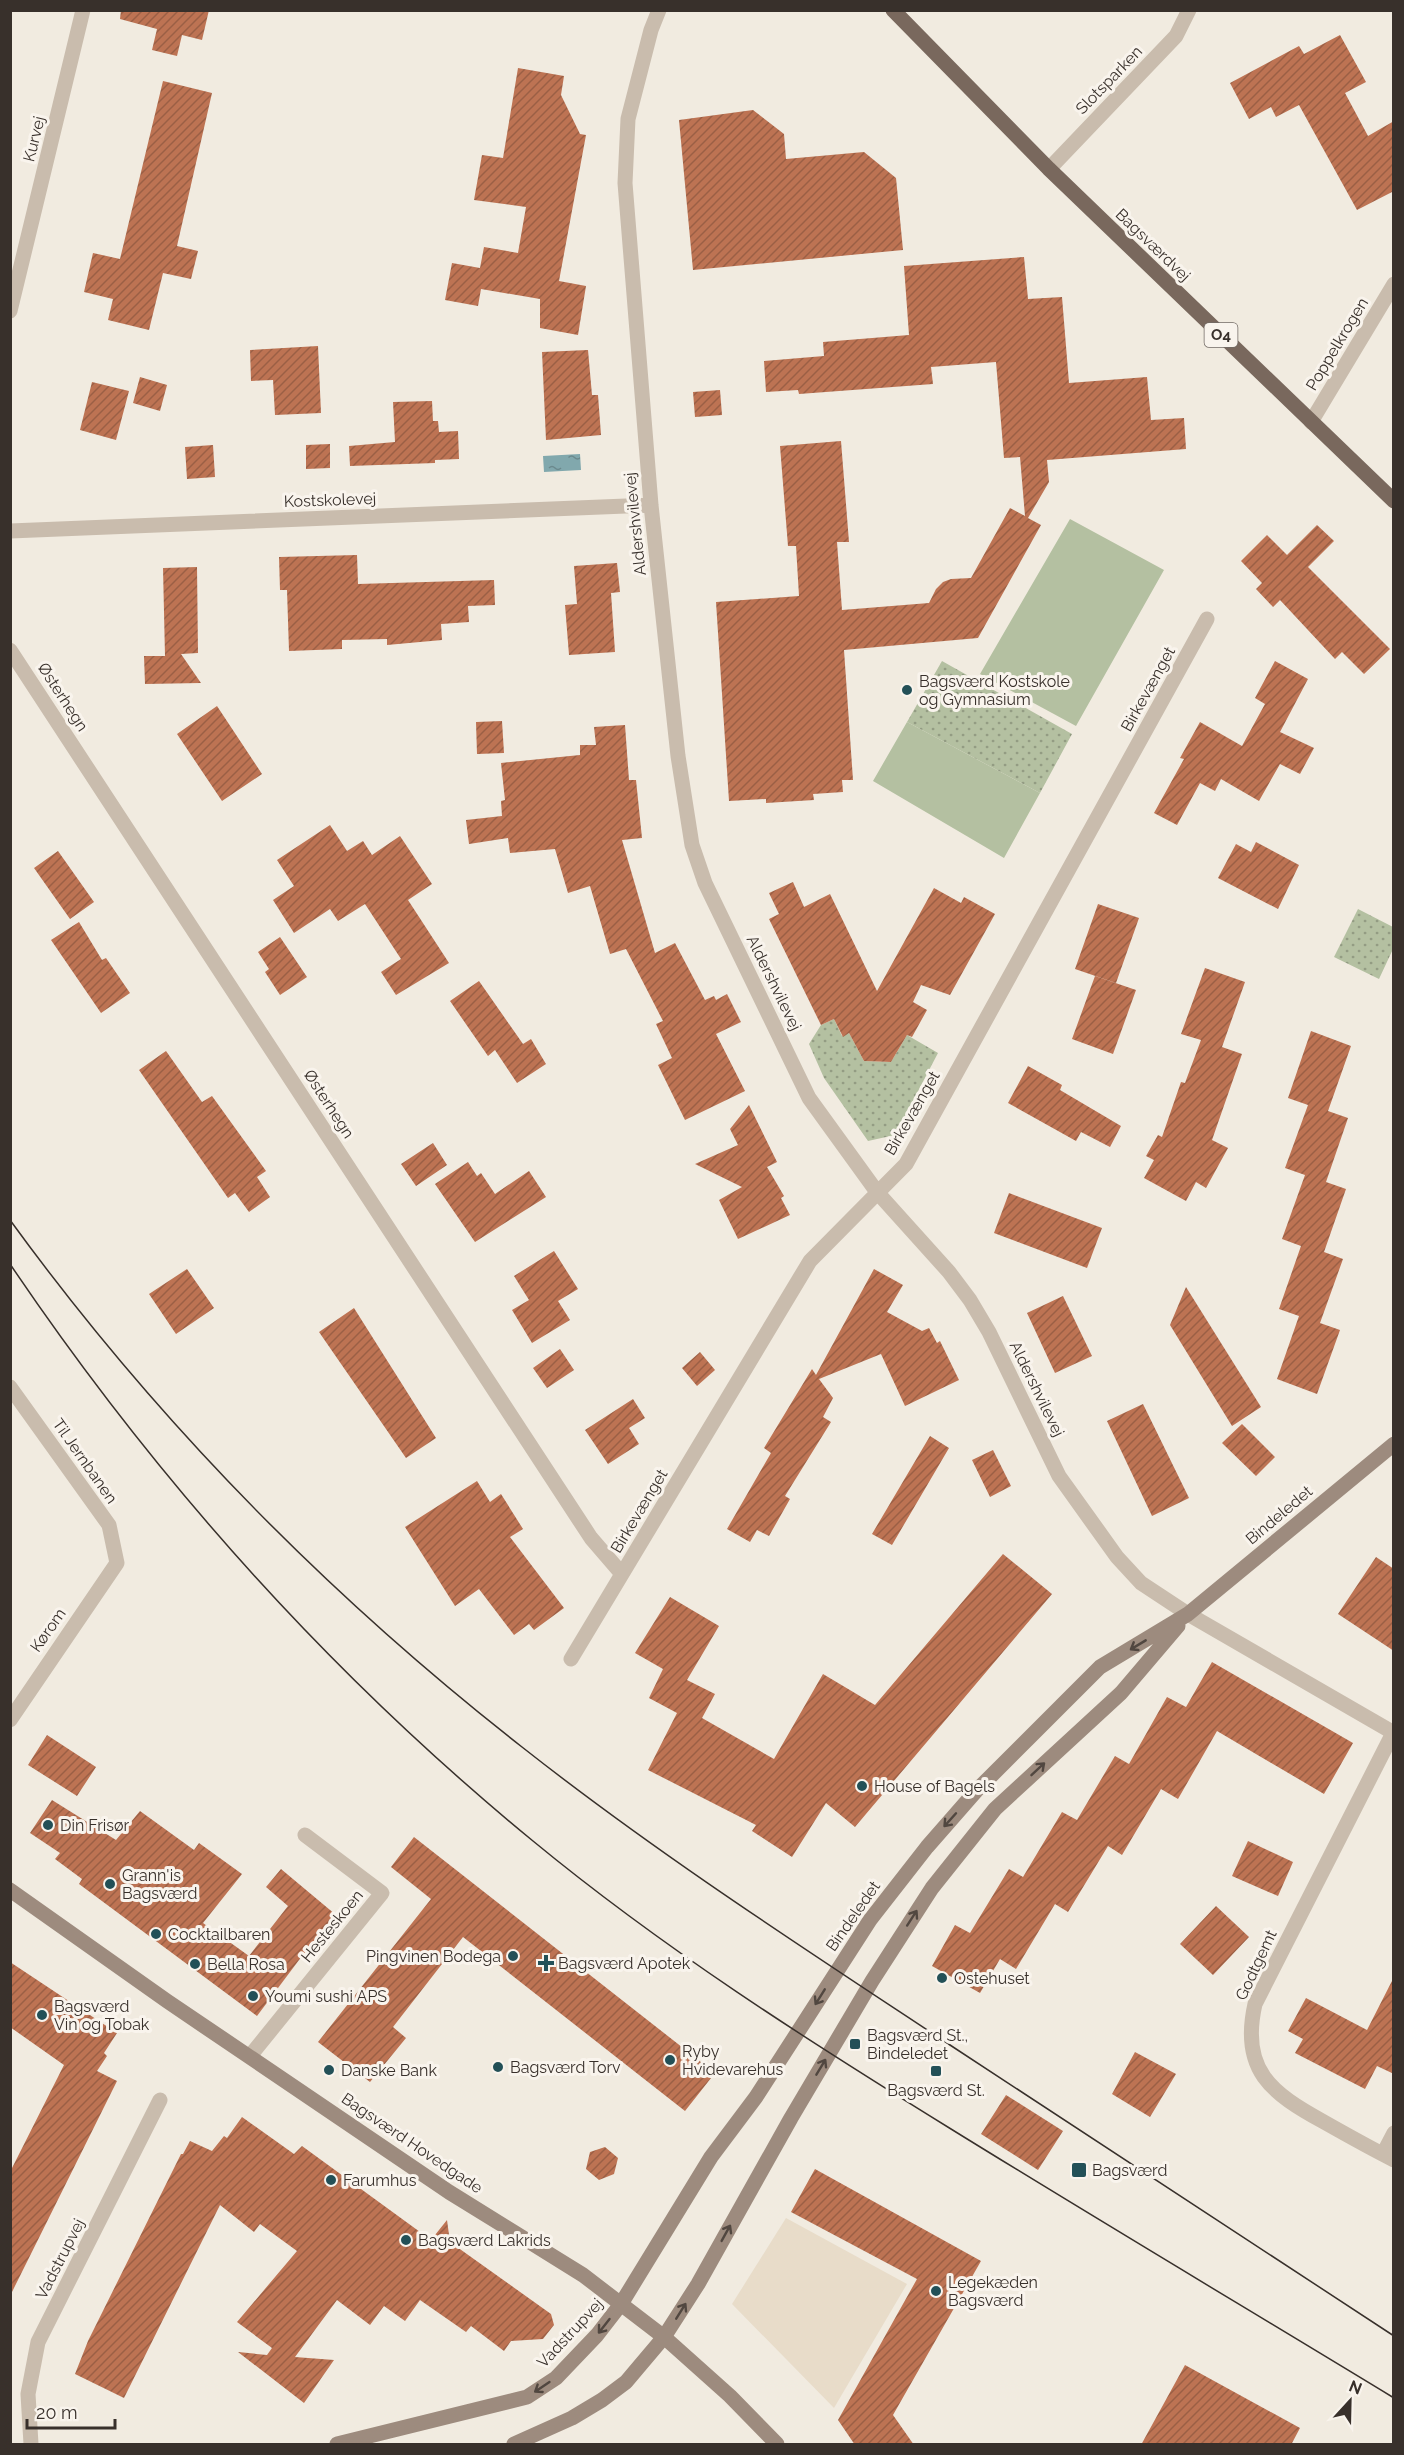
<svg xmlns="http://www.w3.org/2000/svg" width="1404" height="2455" font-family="Raleway,sans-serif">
<defs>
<pattern id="park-dots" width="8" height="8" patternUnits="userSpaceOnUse" patternTransform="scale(1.5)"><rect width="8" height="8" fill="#b4c0a1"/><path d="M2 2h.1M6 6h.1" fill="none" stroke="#939c83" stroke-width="1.8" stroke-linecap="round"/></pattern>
<pattern id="water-ripples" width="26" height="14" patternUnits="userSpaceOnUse" patternTransform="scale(1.5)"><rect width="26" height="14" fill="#81a8ad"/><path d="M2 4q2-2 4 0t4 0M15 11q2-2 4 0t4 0" fill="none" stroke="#6b898d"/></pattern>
<pattern id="building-hatch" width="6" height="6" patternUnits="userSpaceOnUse" patternTransform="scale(1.5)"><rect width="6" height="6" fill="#bd7353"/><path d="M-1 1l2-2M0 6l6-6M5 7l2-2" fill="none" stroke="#9b5f45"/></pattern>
</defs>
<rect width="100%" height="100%" fill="#f1ebe0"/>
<path fill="#b4c0a1" d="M1070 519 1164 570 1076 726 980 674Z
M907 722 1040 793 1004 858 873 781Z"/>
<path fill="url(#park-dots)" d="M942 661 1072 734 1040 793 907 722Z
M1358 909 1393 927V949L1379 979 1334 957Z
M834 1019 842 1036 849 1033 864 1061 891 1062 907 1035 938 1053 895 1135 868 1141 824 1078 809 1044 821 1025Z"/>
<path fill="#e8dcc9" d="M786 2218 907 2284 834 2408 732 2304Z"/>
<path fill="url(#water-ripples)" d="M580 454 581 470 544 472 543 456Z"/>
<path fill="url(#building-hatch)" d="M121 10H209L202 40 182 35 177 56 152 50 157 29 120 19Z
M1340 35 1366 82 1345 93 1368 136 1394 121V191L1357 210 1299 105 1276 117 1271 107 1249 119 1230 83 1299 46 1304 54Z
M518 68 564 76 561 95 580 134 586 135 559 281 586 286 578 335 540 328V299L481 289 478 306 445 300 452 263 480 268 484 247 518 253 526 207 474 200 482 155 503 158Z
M163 81 212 93 177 246 198 251 191 279 163 273 149 330 108 320 113 299 84 292 93 253 120 259Z
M753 110 784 134 786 159 864 152 896 178 903 250 693 270 679 120Z
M1024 257 1028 299 1062 297 1069 383 1147 377 1151 420 1184 418 1186 449 1047 460 1049 482 1028 518 1041 525 978 638 844 650 853 780H842L843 792 813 794 814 800 766 803V799L729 801 716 602 799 596 796 546H788L780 446 841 441 849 542H837L842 610 929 603 936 589 943 582 951 579 971 578 1010 508 1025 516 1020 457 1004 458 996 362 931 367 933 384 799 394 798 390 766 392 764 361 824 356 823 342 909 335 904 266Z
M318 346 321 413 275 415 273 380 251 381 250 350Z
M588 350 592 395H598L601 435 546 440 542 352Z
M140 377 167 385 160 411 133 403Z
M92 382 129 391 116 440 80 430Z
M720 390 722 415 695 417 693 392Z
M432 401 433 421H438L439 432 458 431 459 459 435 460V463L350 466 349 446 395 442 393 402Z
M330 444V468L306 469V445Z
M213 445 215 477 187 479 185 447Z
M1317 525 1334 541 1308 567 1390 649 1364 674 1342 652 1335 659 1280 600 1273 607 1256 589 1262 583 1241 561 1267 535 1287 555Z
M357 555 358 584 494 580 495 605 468 606 469 622 441 624 442 640 387 645V639L342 640V649L289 651 287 590H280L279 557Z
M617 563 620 592 611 593 615 652 569 655 565 605 577 604 574 566Z
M197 567 198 653 181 654 201 683 145 684 144 656H165L163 568Z
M1275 661 1308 679 1280 732 1314 748 1300 774 1280 764 1259 801 1221 779 1215 791 1200 783 1177 825 1154 813 1184 759 1180 758 1200 722 1242 746 1265 704 1255 698Z
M217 706 262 774 222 801 177 734Z
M502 721 504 753 477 754 476 722Z
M625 725 629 780H636L642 838 622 840 655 953 675 943 705 1000 714 996 716 1000 727 994 741 1022 716 1034 745 1091 685 1120 658 1065 672 1058 656 1024 663 1021 626 949 610 954 590 886 568 893 555 849 510 853 508 838 469 844 466 820 502 816 501 801 505 800 501 763 580 755V745H596L594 727Z
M330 825 347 851 363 841 372 855 400 836 432 884 408 900 449 963 396 995 381 972 401 959 365 904 338 921 330 909 294 933 273 900 294 886 277 860Z
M1256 842 1299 865 1278 909 1218 878 1236 844 1251 852Z
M58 851 94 902 70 919 34 868Z
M793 882 804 907 830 894 877 991 934 888 961 903 964 897 995 914 950 995 921 985 913 1002 927 1010 912 1037 907 1035 891 1062 864 1061 849 1033 843 1037 834 1019 821 1025 769 919 779 914 769 893Z
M1098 904 1139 918 1116 983 1075 969Z
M79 922 102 960 106 958 130 993 101 1013 51 940Z
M280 937 307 977 280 995 265 972 269 969 258 952Z
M1205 968 1245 982 1222 1047 1242 1054 1212 1140 1228 1148 1206 1188 1196 1182 1186 1201 1144 1178 1154 1160 1146 1156 1158 1135 1162 1137 1181 1082 1185 1083 1201 1040 1181 1034Z
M1095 976 1136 990 1113 1054 1072 1039Z
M479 981 523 1044 531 1039 546 1064 517 1083 495 1050 488 1056 450 1001Z
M1311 1031 1351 1046 1328 1111 1348 1118 1326 1182 1346 1189 1324 1252 1343 1259 1320 1323 1340 1330 1317 1394 1277 1379 1299 1316 1279 1309 1301 1246 1282 1239 1305 1175 1285 1168 1308 1105 1288 1098Z
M166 1051 202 1102 212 1096 266 1171 257 1177 270 1197 249 1212 235 1193 228 1198 139 1070Z
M1028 1066 1062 1085 1060 1090 1121 1126 1110 1147 1081 1132 1076 1141 1008 1103Z
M749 1105 777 1162 767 1167 784 1196 781 1198 790 1215 738 1239 719 1200 742 1187 695 1164 738 1145 730 1129Z
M433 1143 447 1165 416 1186 401 1164Z
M468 1162 477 1176 481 1173 495 1194 529 1171 546 1197 475 1242 435 1184Z
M1009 1193 1102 1228 1087 1268 994 1233Z
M554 1251 578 1289 558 1301 570 1320 532 1343 512 1310 529 1300 514 1276Z
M187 1269 214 1308 176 1334 149 1294Z
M874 1269 903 1285 887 1312 922 1331 929 1328 937 1343 940 1341 959 1380 905 1406 881 1354 819 1379 833 1398 823 1417 831 1422 785 1496 790 1499 769 1536 757 1530 750 1542 727 1529 771 1453 764 1448 812 1369 816 1375Z
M1186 1287 1261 1407 1232 1426 1170 1325Z
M1063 1296 1092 1356 1055 1373 1027 1313Z
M354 1308 436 1438 406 1458 319 1332Z
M560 1349 574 1370 547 1388 533 1368Z
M700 1352 715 1370 697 1386 682 1368Z
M633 1399 645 1418 629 1428 639 1444 608 1464 585 1430Z
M1143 1404 1189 1498 1152 1516 1107 1421Z
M1242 1424 1275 1457 1256 1476 1222 1443Z
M930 1436 949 1448 892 1545 872 1534Z
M993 1450 1011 1486 990 1497 972 1460Z
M477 1481 490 1502 501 1494 523 1529 510 1537 564 1608 534 1630 529 1624 514 1635 479 1589 455 1606 405 1527Z
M1003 1554 1052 1594 855 1827 826 1803 792 1857 752 1831 756 1825 648 1770 677 1713 649 1698 663 1669 635 1653 670 1597 719 1626 687 1680 715 1694 702 1718 774 1759 823 1674 875 1705Z
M1376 1557 1394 1569V1651L1338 1614Z
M1212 1662 1353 1743 1324 1794 1217 1731 1178 1799 1161 1789 1122 1855 1108 1846 1068 1912 1055 1904 1016 1969 1000 1959 980 1993 932 1966 955 1925 970 1933 1009 1869 1023 1877 1062 1812 1077 1820 1115 1756 1129 1764 1167 1697 1186 1707Z
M47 1735 96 1767 77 1796 28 1765Z
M52 1800 116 1840 140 1811 194 1850 199 1843 242 1874 203 1923 249 1956 288 1906 266 1887 281 1869 336 1915 299 1960 257 2016 79 1884 82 1879 55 1859 60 1853 30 1833Z
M414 1837 715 2073 685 2111 463 1937 393 2027 406 2038 370 2082 318 2042 431 1899 391 1867Z
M1248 1841 1293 1862 1278 1896 1232 1876Z
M1216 1906 1249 1937 1213 1975 1180 1944Z
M10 1962 117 2033 104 2053 107 2056 97 2071 117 2081 10 2296V2172L64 2065 10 2027Z
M1394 1977V2074L1377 2066 1365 2089 1295 2053 1303 2039 1288 2031 1306 1998 1367 2030Z
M1135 2052 1176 2074 1150 2117 1112 2094Z
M1006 2095 1063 2131 1038 2170 981 2134Z
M242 2117 294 2154 302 2146 431 2240 447 2220 450 2242 551 2314 554 2325 543 2339 511 2341 504 2351 471 2326 466 2332 420 2300 405 2321 384 2306 370 2325 337 2300 295 2357 334 2360 304 2403 238 2352 267 2355 272 2348 237 2322 297 2251 260 2224 254 2232 220 2205 124 2398 75 2374 88 2341 181 2154H183L190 2141 212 2151 224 2136 227 2138Z
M605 2147 618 2158 614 2174 599 2180 586 2169 590 2152Z
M815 2169 981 2261 893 2415 914 2445H855L838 2420 917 2279 791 2212Z
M1185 2365 1300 2428 1291 2445H1141Z"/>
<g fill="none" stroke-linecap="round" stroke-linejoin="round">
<path stroke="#c9bcad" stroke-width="15" d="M659 10 651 30 628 119 625 183 651 505 678 756 692 845 705 883 809 1098 877 1192 949 1272 970 1300 989 1332 1059 1476 1117 1557 1141 1583 1188 1614 1394 1733
M1049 169 1176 36 1189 10
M10 311 83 10
M1311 422 1394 284
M10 531 651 505
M10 650 591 1538 622 1574
M10 1387 109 1525 117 1563 10 1720
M571 1659 810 1261 906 1164 1207 619
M1393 1733 1255 2004C1240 2070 1271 2093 1324 2122 1347 2135 1370 2148 1394 2160
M250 2056 382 1893 305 1835
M1383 2154 1394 2133
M31 2444 28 2394 38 2342 160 2100"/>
<path stroke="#9d8b7e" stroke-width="15" d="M10 1890 167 2001 449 2192 583 2275 664 2337 730 2396 777 2444
M337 2444 527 2397 556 2378 597 2335 621 2304 711 2157 756 2097 870 1920 927 1847 976 1791 1100 1667 1188 1614 1394 1444
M514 2444 572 2418 602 2400 626 2382 664 2337 698 2284 791 2118 872 1981 932 1888 995 1809 1121 1693 1178 1626"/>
<path stroke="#79685d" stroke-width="15" d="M893 10 1049 169 1394 501"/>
<path stroke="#38302b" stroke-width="1.5" d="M10 1220C154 1418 329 1596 522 1747 659 1855 805 1949 950 2045 1098 2142 1246 2239 1394 2336
M10 1264C156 1480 332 1676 533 1841 664 1949 807 2040 951 2129 1098 2220 1246 2308 1394 2398"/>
</g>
<defs><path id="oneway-shaft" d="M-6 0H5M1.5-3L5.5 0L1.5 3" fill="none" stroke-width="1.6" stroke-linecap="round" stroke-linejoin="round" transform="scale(1.5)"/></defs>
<g stroke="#514740">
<use href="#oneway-shaft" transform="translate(1138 1645) rotate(149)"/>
<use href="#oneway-shaft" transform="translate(1038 1769) rotate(-43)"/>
<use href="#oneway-shaft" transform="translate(950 1820) rotate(132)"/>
<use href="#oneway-shaft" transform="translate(912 1918) rotate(-57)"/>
<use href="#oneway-shaft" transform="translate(820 1997) rotate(122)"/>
<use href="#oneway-shaft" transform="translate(821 2067) rotate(-59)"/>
<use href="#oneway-shaft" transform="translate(726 2233) rotate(-61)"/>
<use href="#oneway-shaft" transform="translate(681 2311) rotate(-58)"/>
<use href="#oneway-shaft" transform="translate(604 2326) rotate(128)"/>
<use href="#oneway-shaft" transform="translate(542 2387) rotate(146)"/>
</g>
<g fill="#235057" stroke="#f9f4ed" stroke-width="2">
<circle cx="907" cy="690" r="6"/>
<circle cx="862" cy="1786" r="6"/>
<circle cx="48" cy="1825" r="6"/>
<circle cx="110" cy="1884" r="6"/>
<circle cx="156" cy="1934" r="6"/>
<circle cx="513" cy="1956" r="6"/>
<path d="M543 1954h6v6h6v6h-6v6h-6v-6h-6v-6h6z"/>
<circle cx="195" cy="1964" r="6"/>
<circle cx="942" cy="1978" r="6"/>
<circle cx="253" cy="1996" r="6"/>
<circle cx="42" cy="2015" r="6"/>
<rect x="849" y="2038" width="12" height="12" rx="3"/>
<circle cx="670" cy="2060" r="6"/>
<circle cx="498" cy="2067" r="6"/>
<circle cx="329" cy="2070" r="6"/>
<rect x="930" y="2065" width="12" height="12" rx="3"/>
<rect x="1071" y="2162" width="16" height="16" rx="3"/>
<circle cx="331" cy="2180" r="6"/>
<circle cx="406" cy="2240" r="6"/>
<circle cx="936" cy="2291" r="6"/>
</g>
<g text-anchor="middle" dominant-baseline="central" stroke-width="6" stroke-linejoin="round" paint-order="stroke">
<rect fill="#f9f4ed" stroke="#726b65" stroke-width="1.5" x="1204.5" y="323" width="33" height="24" rx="4.5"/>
<g font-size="15" font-weight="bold" fill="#38302b">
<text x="1221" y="335">O4</text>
</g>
<g font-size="16" fill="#38302b" stroke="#f9f4ed">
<text transform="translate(1109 80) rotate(-46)">Slotsparken</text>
<text transform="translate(34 139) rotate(-76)">Kurvej</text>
<text transform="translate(1153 245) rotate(44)">Bagsværdvej</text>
<text transform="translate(1337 344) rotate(-59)">Poppelkrogen</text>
<text transform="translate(330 500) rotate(-2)">Kostskolevej</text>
<text transform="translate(635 524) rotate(-96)">Aldershvilevej</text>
<text transform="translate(1148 689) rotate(-61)">Birkevænget</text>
<text transform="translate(63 697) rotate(57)">Østerhegn</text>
<text transform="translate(774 983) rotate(64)">Aldershvilevej</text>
<text transform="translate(329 1104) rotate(57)">Østerhegn</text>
<text transform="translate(912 1113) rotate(-60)">Birkevænget</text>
<text transform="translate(1037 1389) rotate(64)">Aldershvilevej</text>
<text transform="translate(85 1461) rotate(55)">Til Jernbanen</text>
<text transform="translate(639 1511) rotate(-59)">Birkevænget</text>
<text transform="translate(1279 1515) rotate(-40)">Bindeledet</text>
<text transform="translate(48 1630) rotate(-55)">Kørom</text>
<text transform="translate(853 1916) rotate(-55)">Bindeledet</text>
<text transform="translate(332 1926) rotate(-51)">Hesteskoen</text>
<text transform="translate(1256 1965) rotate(-65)">Godtgemt</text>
<text transform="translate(412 2143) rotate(34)">Bagsværd Hovedgade</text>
<text transform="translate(60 2259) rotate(-63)">Vadstrupvej</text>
<text transform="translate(570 2333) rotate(-47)">Vadstrupvej</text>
</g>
<g font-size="16" fill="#38302b" stroke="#f9f4ed" text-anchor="start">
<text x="919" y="681">Bagsværd Kostskole<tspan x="919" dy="18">og Gymnasium</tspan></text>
<text x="874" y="1786">House of Bagels</text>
<text x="60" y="1825">Din Frisør</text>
<text x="122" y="1875">Grann'is<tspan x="122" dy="18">Bagsværd</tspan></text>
<text x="168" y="1934">Cocktailbaren</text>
<text x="501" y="1956" text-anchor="end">Pingvinen Bodega</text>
<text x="558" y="1963">Bagsværd Apotek</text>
<text x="207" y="1964">Bella Rosa</text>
<text x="954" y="1978">Ostehuset</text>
<text x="265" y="1996">Youmi sushi APS</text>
<text x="54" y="2006">Bagsværd<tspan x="54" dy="18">Vin og Tobak</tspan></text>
<text x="867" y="2035">Bagsværd St.,<tspan x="867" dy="18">Bindeledet</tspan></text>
<text x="682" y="2051">Ryby<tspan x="682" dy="18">Hvidevarehus</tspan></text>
<text x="510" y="2067">Bagsværd Torv</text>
<text x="341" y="2070">Danske Bank</text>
<text x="936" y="2090" text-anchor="middle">Bagsværd St.</text>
<text x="1092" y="2170">Bagsværd</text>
<text x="343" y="2180">Farumhus</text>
<text x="418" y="2240">Bagsværd Lakrids</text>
<text x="948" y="2282">Legekæden<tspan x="948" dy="18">Bagsværd</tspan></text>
</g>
</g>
<rect width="1404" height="2455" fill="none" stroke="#38302b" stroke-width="24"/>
<g transform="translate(1350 2401) rotate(22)" stroke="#f9f4ed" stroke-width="4.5" paint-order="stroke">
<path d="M0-4.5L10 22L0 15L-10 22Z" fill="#38302b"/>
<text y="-9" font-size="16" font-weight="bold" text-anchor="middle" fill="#38302b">N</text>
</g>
<path d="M27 2419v9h88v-9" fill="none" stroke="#38302b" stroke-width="3"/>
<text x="36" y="2419" font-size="18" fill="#38302b" stroke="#f9f4ed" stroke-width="4.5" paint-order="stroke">20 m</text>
</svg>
